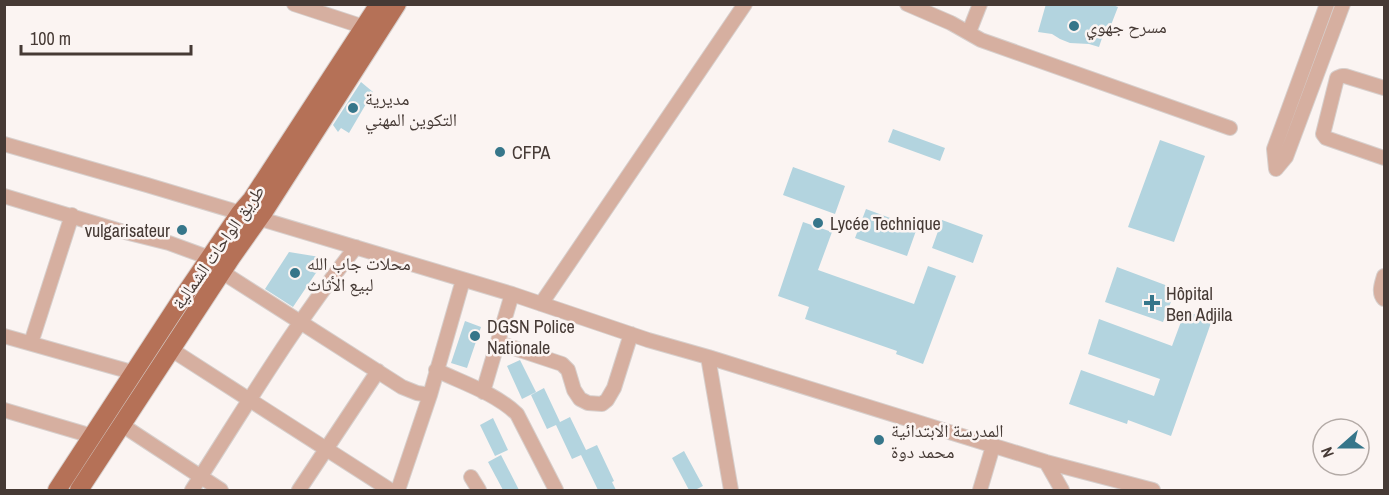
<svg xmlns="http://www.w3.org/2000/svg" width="1389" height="495" font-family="'Archivo Narrow','Noto Naskh Arabic',sans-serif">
<rect width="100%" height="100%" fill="#fbf4f2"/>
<path fill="#b3d4df" d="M1046 4H1110L1118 7 1111 25 1106 26 1099 47 1089 44 1070 43 1060 39 1052 34 1038 32Z
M361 82 373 92 349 133 341 128 338 132 333 125Z
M893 129 945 148 940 161 888 142Z
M1160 140 1205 156 1174 242 1128 227Z
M793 167 845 186 835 214 783 195Z
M866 209 917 228 907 256 855 238Z
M942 220 983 235 973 263 932 248Z
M803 222 832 232 818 270 914 304 928 266 956 276 923 364 896 354 897 351 805 319 809 307 778 296Z
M289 252 326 258 293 307 265 289Z
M1117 267 1176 289 1163 322 1105 302Z
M1185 311 1212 320 1171 436 1128 420 1127 424 1069 404 1081 370 1154 396 1160 379 1088 354 1099 319 1172 346Z
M465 321 481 327 467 368 451 363Z
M520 360 536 392 522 399 507 366Z
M544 388 560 422 570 417 586 450 597 445 614 481 612 482 616 490H598L581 455 572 459 556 425 547 429 531 395Z
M493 418 508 450 495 456 480 425Z
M684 451 703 486 695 490H689L672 458Z
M501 455 519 490H503L488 462Z"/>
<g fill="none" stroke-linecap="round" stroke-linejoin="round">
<g stroke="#d7cfcc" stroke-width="16">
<path id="minor" d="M294 4 364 27
M907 4 951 23 981 40 1230 128
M1327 4 1274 149 1276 169 1286 157 1343 4
M969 32 980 4
M1384 88 1345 76H1342L1337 78 1323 134 1326 138 1384 158
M4 144 147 185 512 294 648 340 708 357 1046 462 1153 490
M4 196 117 230 169 243 210 258
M222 272 402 387 417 393 430 395
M1384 276C1382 283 1378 293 1384 299
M541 304 745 4
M4 336 135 373
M31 343 72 215
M499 343 562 364 568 370 574 390 580 399 588 403 602 404 607 400 614 388 631 334
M172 350 390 490
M708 357 731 490
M436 370C463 383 495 393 517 414L556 490
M483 392 512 294
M4 410 92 436
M122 425 221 490
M1046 462 1062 490
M471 477 479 490
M192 490C245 408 295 323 356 247
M299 490 378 371
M398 490 430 395 463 280
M980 490 993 446"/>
</g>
<g stroke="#d7cfcc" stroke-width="20">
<path id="major" d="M57 490 183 297 240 213 252 199 379 4
M79 490 231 258 265 210 397 4"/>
</g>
<use href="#minor" stroke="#d6afa0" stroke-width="14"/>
<use href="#major" stroke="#b57157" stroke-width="18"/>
</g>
<g fill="#36768a" stroke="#fbf4f2" stroke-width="2">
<circle cx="1074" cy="26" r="6"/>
<circle cx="353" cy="108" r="6"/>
<circle cx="500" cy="152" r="6"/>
<circle cx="818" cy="223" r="6"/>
<circle cx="182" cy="230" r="6"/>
<circle cx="295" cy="273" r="6"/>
<path d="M1149 294h6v6h6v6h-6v6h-6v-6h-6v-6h6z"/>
<circle cx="475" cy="336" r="6"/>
<circle cx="879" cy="440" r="6"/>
</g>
<g text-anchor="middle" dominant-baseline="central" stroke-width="5" stroke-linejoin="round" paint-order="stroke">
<g font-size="18" fill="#463a35" stroke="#fbf4f2" text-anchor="start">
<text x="1086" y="26">مسرح جهوي</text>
<text x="365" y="98">مديرية<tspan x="365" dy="21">التكوين المهني</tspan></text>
<text x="512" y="152">CFPA</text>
<text x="830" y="223">Lycée Technique</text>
<text x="170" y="230" text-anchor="end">vulgarisateur</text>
<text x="307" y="263">محلات جاب الله<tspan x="307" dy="21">لبيع الأثاث</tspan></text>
<text x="1166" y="293">Hôpital<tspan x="1166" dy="21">Ben Adjila</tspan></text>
<text x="487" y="326">DGSN Police<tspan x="487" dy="21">Nationale</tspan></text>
<text x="891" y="430">المدرسة الابتدائية<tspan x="891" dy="21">محمد دوة</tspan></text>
</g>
<g font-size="18" fill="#463a35" stroke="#fbf4f2">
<text transform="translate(218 247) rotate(-55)">طريق الواحات الشمالية</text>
</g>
</g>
<rect width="1389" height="495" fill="none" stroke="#463a35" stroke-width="12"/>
<g transform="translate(1341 447) rotate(249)"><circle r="28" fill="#fbf4f2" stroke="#b3aaa6" stroke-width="1.5"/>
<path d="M0-4.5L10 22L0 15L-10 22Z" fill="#36768a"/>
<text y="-9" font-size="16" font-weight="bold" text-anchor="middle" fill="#463a35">N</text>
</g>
<path d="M21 45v9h170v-9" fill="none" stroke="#463a35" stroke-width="3"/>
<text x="30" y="45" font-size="18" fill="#463a35" stroke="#fbf4f2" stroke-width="4.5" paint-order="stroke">100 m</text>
</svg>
